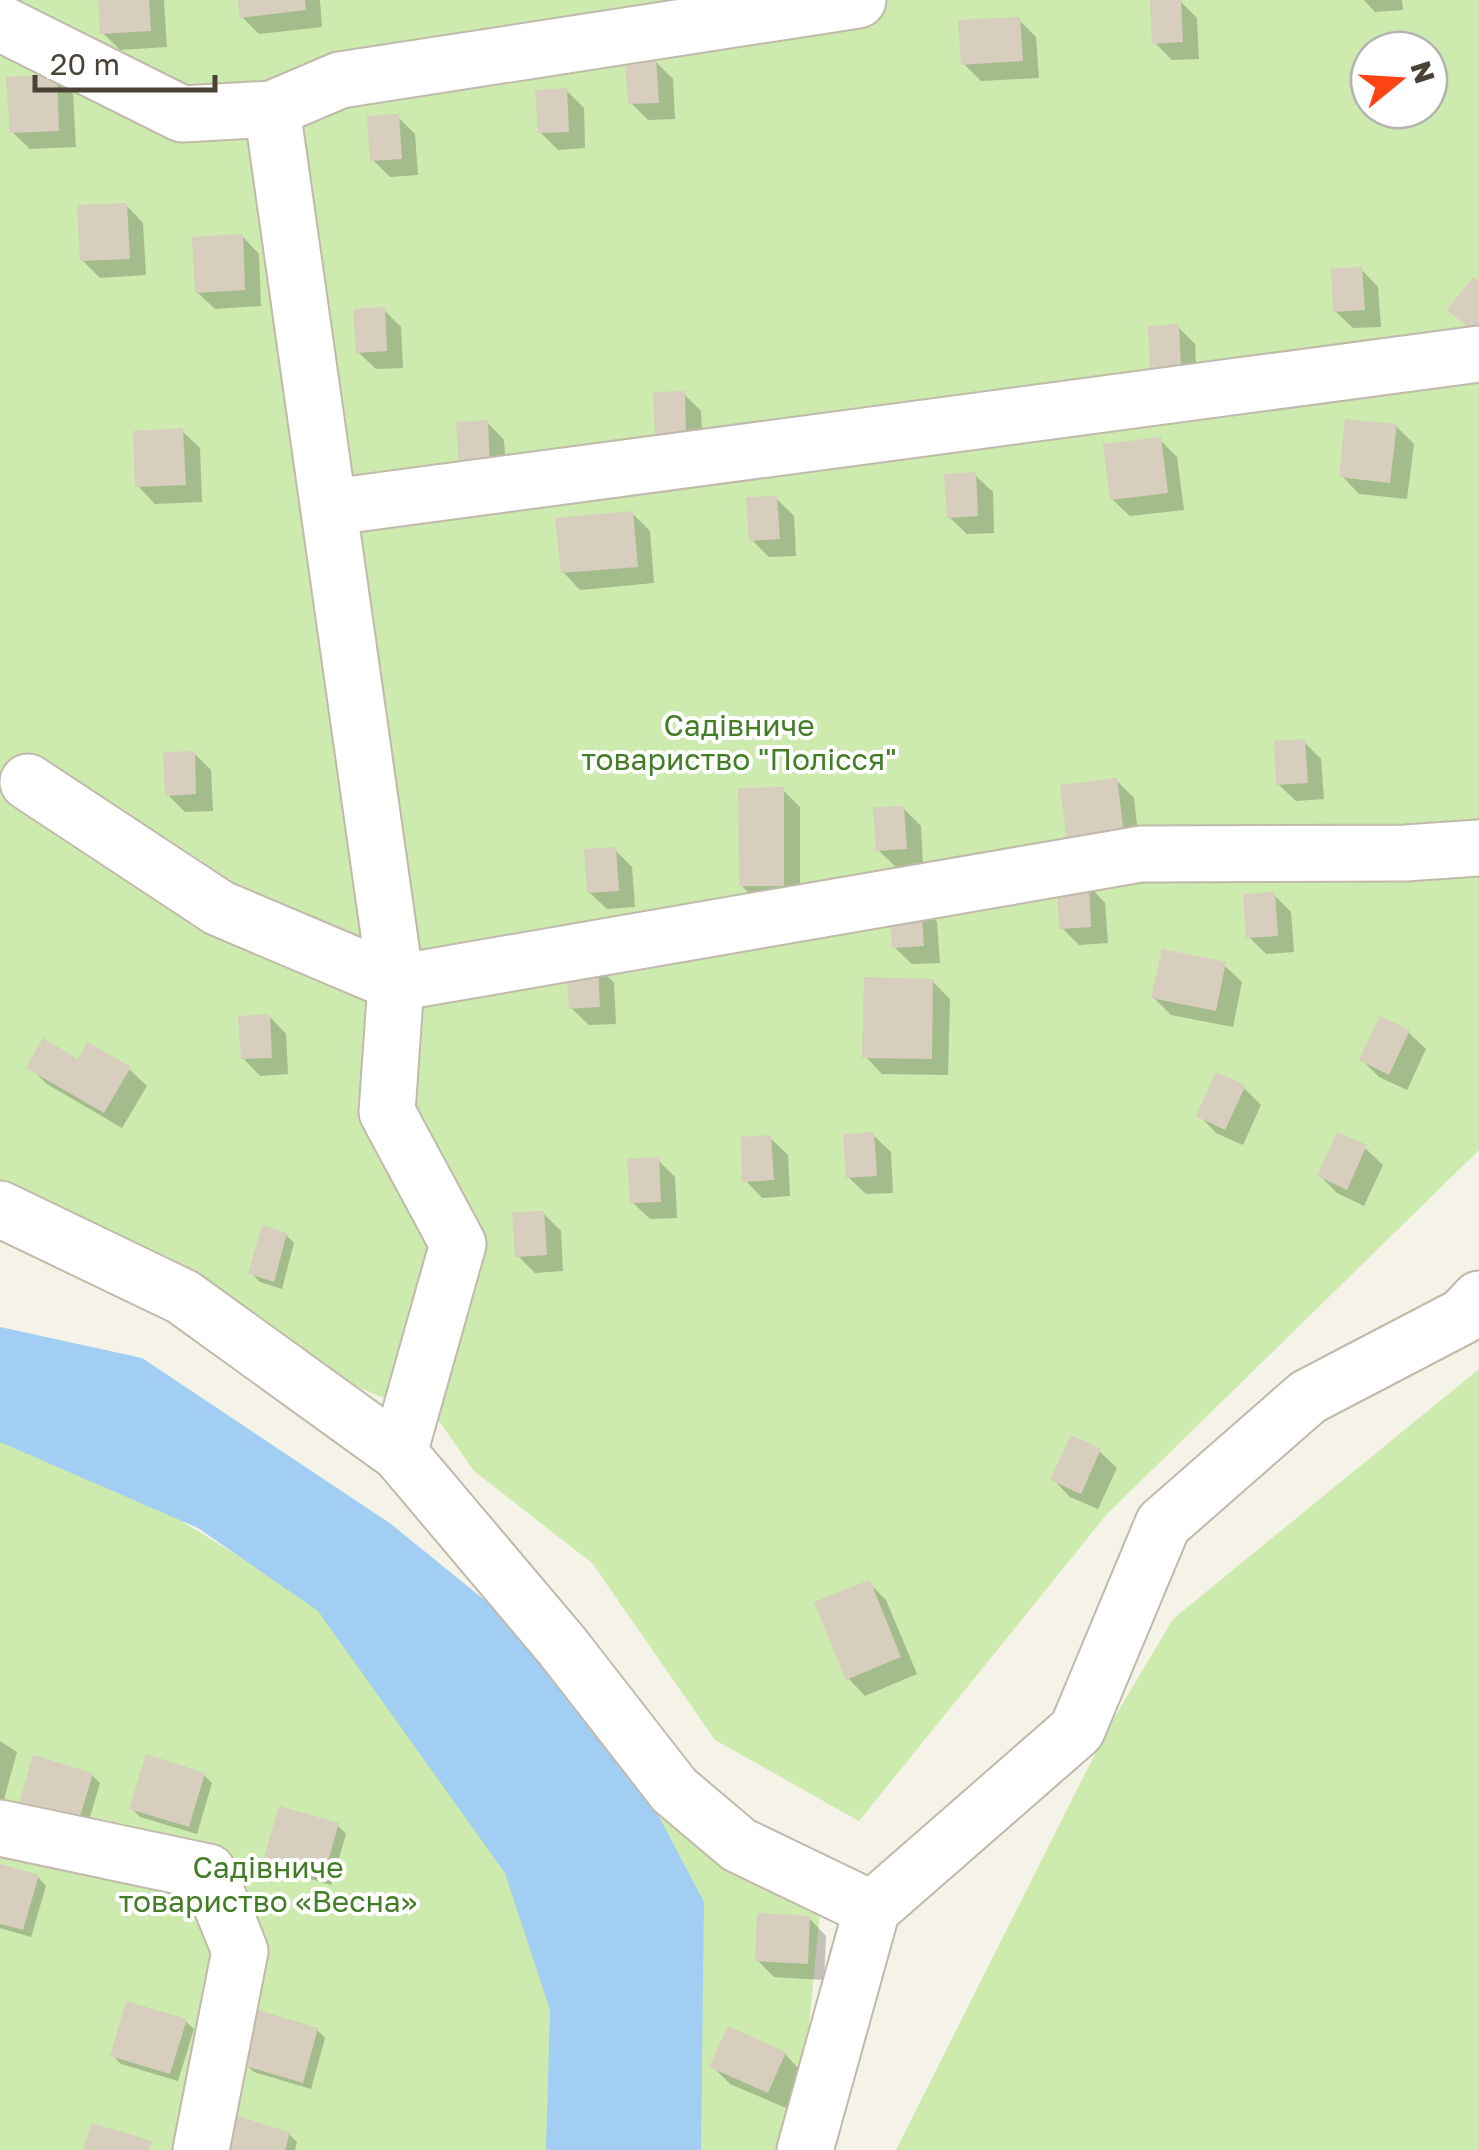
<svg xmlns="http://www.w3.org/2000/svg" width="1479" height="2150" font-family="'Golos Text',sans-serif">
<rect width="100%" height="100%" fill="#f5f2e8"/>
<path fill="#cdeaaf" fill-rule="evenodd" d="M0 0H1479V1150L1107 1514 859 1821 715 1740 592 1563 474 1471 439 1421 0 1238ZM1369 50H1429V110H1369Z
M1479 1369V2150H896L1107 1730 1173 1619Z
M0 1410 820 1912 797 2150H0Z"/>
<path fill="#a2cef3" d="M0 1327 142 1358 391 1524 590 1686 704 1902 701 2150H546L550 2010 505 1873 318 1611 198 1528 0 1442Z"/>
<path fill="#0003" d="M101 0H164L167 47 120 50 103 33Z
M240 0H320L322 27 259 34 242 17Z
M1364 0H1402L1403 10 1375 12Z
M1180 1 1197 18 1199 59 1172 60 1155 43Z
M1019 20 1036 37 1039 78 981 81 963 63Z
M655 61 673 79 675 119 648 120 631 103Z
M56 77 73 94 76 147 30 149 12 132Z
M566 90 584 108 585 148 558 150 540 132Z
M398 117 415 134 418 175 390 177 372 159Z
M126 205 143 223 146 275 100 278 82 260Z
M242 236 259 254 261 306 215 309 197 292Z
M1361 269 1378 287 1381 327 1353 328 1335 311Z
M384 310 401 327 403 368 376 369 358 352Z
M1178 327 1195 344 1197 384 1170 386 1153 368Z
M684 394 701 411 703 452 675 453Z
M487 422 504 440 507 481 478 482Z
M1396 426 1414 444 1407 499 1359 494 1342 476Z
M182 431 200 448 202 502 155 504 138 486Z
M1160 440 1177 457 1184 510 1130 516 1112 499Z
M975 475 993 492 994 533 967 534 949 517Z
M776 498 794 516 796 556 769 557 752 540Z
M632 513 650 531 654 583 580 590 563 572Z
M1304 742 1321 759 1324 799 1296 801 1278 784Z
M194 753 211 770 213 811 185 812 168 795Z
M1116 780 1134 798 1140 851 1063 787Z
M783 790 800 807V903L758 902 741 885Z
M903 808 921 826 923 866 896 867 878 850Z
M615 850 632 867 635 907 607 909 589 892Z
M1088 885 1105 903 1108 943 1079 945 1062 928Z
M1274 895 1291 912 1294 952 1266 954 1248 936Z
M920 904 937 922 940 963 912 964 894 947Z
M597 965 614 983 616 1024 589 1025 571 1008Z
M1224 965 1242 982 1233 1027 1171 1015 1154 998Z
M932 981 950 999 948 1075 882 1074 865 1056Z
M269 1016 286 1034 288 1074 260 1076 243 1058Z
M1408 1032 1426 1049 1407 1090 1379 1077 1362 1060Z
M79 1062 129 1069 147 1086 122 1128 47 1084 29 1067Z
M1244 1088 1261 1105 1243 1145 1216 1133 1199 1115Z
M873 1135 891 1152 893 1193 866 1194 848 1177Z
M770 1138 788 1155 790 1196 762 1198 745 1180Z
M1365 1148 1383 1165 1364 1206 1337 1193 1320 1176Z
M658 1160 675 1177 677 1218 650 1219 632 1202Z
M543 1213 561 1231 563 1271 535 1273 518 1256Z
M286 1235 294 1243 282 1289 260 1282 251 1273Z
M1099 1451 1117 1468 1098 1509 1070 1497 1053 1479Z
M869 1583 886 1600 917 1674 865 1696 848 1678Z
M0 1741 17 1752 3 1803 0 1802Z
M92 1775 100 1783 85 1834 28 1817Z
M204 1775 212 1783 197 1834 140 1817 132 1809Z
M338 1826 346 1834 331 1885 274 1868 266 1860Z
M0 1866 38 1877 46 1886 31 1937 0 1928Z
M809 1918 826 1936 824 1980 774 1977 757 1960Z
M185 2021 194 2029 178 2081 121 2064 113 2056Z
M317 2030 325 2038 311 2089 254 2072 245 2064Z
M785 2054 802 2072 786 2108 730 2084 712 2066Z
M289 2134 297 2142 295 2150H222Z"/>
<path fill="#d7cebd" d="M98 0H149L151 31 100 34Z
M238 0H305L306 10 240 18Z
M1150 0H1181L1183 42 1152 44Z
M1020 17 1023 61 961 65 958 20Z
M656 59 659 103 628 104 625 60Z
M57 74 59 131 10 133 6 77Z
M567 88 569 132 538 133 535 90Z
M399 114 402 159 370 161 367 116Z
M127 203 130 259 80 261 77 205Z
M243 234 245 290 195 293 192 237Z
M1362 267 1365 310 1333 312 1331 268Z
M1473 277 1479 282V336L1447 310Z
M385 307 387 351 356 353 353 309Z
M1179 324 1181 368 1150 369 1148 326Z
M685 391 686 435 655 437 653 392Z
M1345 419 1397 424 1390 483 1339 477Z
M488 420 490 464 459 466 456 422Z
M183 428 186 485 135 487 133 431Z
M1161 437 1168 493 1110 500 1103 444Z
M976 472 978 516 947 518 944 474Z
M777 496 780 539 749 541 746 497Z
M633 511 638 567 561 573 555 518Z
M1305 739 1308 783 1276 785 1274 741Z
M195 751 196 794 165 796 163 752Z
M1117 778 1124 834 1067 841 1060 785Z
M784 787V886H739L738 788Z
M904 806 907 849 876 851 873 807Z
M616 847 619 891 587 893 584 849Z
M1089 883 1091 927 1059 929 1057 885Z
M1275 892 1278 936 1246 938 1243 894Z
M921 902 924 946 892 948 889 904Z
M1162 949 1226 962 1216 1011 1151 998Z
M598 963 600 1007 569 1009 566 965Z
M864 977 933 979 932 1059 862 1058Z
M270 1014 272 1058 241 1059 238 1016Z
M1380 1016 1410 1030 1389 1075 1359 1060Z
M43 1038 78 1059 87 1042 131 1067 104 1113 26 1068Z
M1216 1072 1246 1085 1225 1130 1196 1116Z
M874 1132 877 1176 846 1178 843 1134Z
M1337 1132 1367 1145 1347 1190 1317 1176Z
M771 1135 774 1180 742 1182 741 1137Z
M659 1157 661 1202 630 1203 627 1159Z
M544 1211 547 1255 515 1257 512 1212Z
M262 1225 287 1233 274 1282 248 1274Z
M1071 1435 1101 1449 1081 1494 1050 1480Z
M870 1580 901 1657 846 1680 814 1602Z
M146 1754 205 1773 189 1827 129 1809Z
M33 1755 93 1773 77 1827 17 1810Z
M279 1806 339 1823 323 1878 263 1861Z
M0 1864 39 1875 23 1930 0 1924Z
M757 1913 810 1916 808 1964 755 1961Z
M126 2001 187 2019 170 2074 110 2056Z
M258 2010 318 2028 303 2083 242 2065Z
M728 2026 786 2052 768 2093 709 2067Z
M230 2114 290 2132 285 2150H220Z
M92 2123 152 2141 149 2150H83Z"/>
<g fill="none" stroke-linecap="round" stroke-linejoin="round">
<g stroke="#c1baaa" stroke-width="59">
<path id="minor" d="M0 23 182 114 272 109 340 80 858 0
M272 109 396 983 1141 854 1405 853 1479 848
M332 507 1479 354
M28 782 219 908 396 983 387 1112 458 1244 399 1453
M0 1209 183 1297 399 1453 562 1646 674 1790 739 1845 872 1909
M0 1828 208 1872 240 1951 201 2150
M872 1909 1077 1730 1163 1524 1308 1397 1463 1316 1479 1299
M805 2150 872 1909"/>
</g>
<use href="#minor" stroke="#fff" stroke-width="55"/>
</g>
<g text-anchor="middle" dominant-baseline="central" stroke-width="8" stroke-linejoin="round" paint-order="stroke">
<g font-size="30" fill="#437d26" stroke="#fff">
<text x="739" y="725">Садівниче<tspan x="739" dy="34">товариство "Полісся"</tspan></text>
<text x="268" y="1867">Садівниче<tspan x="268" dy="34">товариство «Весна»</tspan></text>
</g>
</g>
<g transform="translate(1399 80) rotate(72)"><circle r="48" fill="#ffffff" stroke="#b6b3af" stroke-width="2.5"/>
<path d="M0-8L18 38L0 25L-18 38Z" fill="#ff4315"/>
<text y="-15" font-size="28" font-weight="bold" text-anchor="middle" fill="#494236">N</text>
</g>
<path d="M35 75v15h180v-15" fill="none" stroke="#494236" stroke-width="5"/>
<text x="50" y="75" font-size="30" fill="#494236" stroke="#ffffff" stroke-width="8" paint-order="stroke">20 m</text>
</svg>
